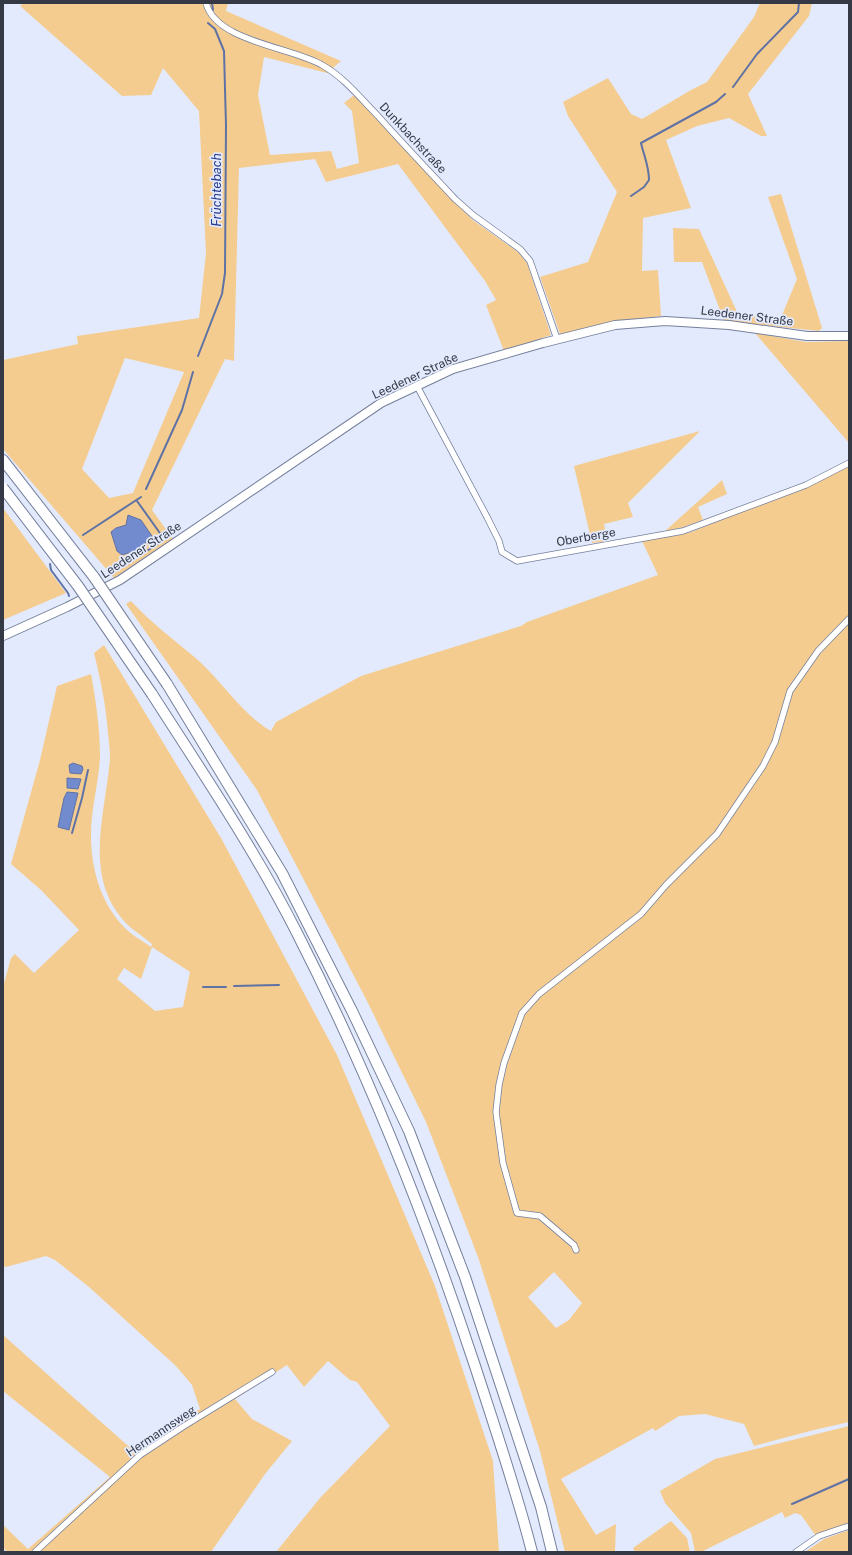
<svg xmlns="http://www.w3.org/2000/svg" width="852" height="1555" font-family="'Public Sans',sans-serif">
<rect width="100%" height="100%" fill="#e3eafd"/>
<path fill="#f5cc8f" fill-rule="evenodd" d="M24 3H228L226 11 341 61 327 73 264 57 258 95 270 155 331 151 337 169 359 163 352 111 344 103 354 95 451 199 474 221 518 252 527 263 551 335 504 351 486 305 496 300 485 281 398 164 326 182 315 159 239 168 234 361 225 359 152 510 173 539 114 578 3 449V360L78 344 77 336 199 318 206 253 199 111 163 68 151 95 122 96 20 6ZM125 358 184 372 133 493 109 498 82 469Z
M760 3H812L809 16 748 94 767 136H761L729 118 697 126 666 140 691 208 643 218 642 271 658 270 661 316 619 321 560 334 540 277 588 262 617 192 568 116 563 102 608 78 631 114 642 119 691 90 707 82 754 17Z
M781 194 822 328 819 331 724 321 702 262H674L673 228 699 229 738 314 780 320 797 279 768 197Z
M755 333 806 342 849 341V443Z
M700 431 628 503 633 517 604 524 607 541 592 543 574 466Z
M849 467V1422L814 1430 754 1446 744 1424 705 1414 679 1416 655 1431 653 1428 561 1479 596 1535 616 1524 615 1552H565L540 1451 478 1257 426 1122 367 1001 257 790 126 604 131 601C152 624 176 641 199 661 224 684 242 714 271 731L276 722 361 676 521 626 527 622 658 575 642 541 691 532ZM554 1272 582 1303 569 1320 556 1328 528 1297Z
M722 480 727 494 698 507 703 520 681 528 665 531Z
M3 508 66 593 3 620Z
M104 645 221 838 337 1055 435 1286 493 1461 499 1552H276L320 1498 390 1426 357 1382 350 1380 328 1361 304 1387 287 1365 235 1399 252 1419 292 1441 265 1474 211 1552H7L3 1547V1525L28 1549 110 1477 3 1391V1335L135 1452 155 1436 200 1409 192 1385 176 1366 89 1287 55 1260 46 1256 6 1267 3 1266V987L11 958 15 954 34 973 79 930 41 890 11 864 40 760 57 686 91 674C96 701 100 729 100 756 99 782 91 808 91 835 91 870 101 904 126 929 133 936 143 941 151 947L152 944C145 938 137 933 130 927 81 881 105 817 110 759 110 751 109 742 108 734 106 705 101 682 94 653ZM152 947 190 972 183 1007 155 1011 117 979 124 968 141 979Z
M849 1426V1524L816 1536 801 1515 795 1513 785 1518 782 1512 701 1552H695L691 1533 665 1503 660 1491 715 1459Z
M671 1521 687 1538 690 1552H635L633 1548Z
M849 1530V1552H805L824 1539Z"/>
<path fill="#728ace" stroke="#5f72a5" d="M128 515 141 520 152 536 151 539 135 551 122 555 117 551 111 532 116 528 126 525Z
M73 763 82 766 83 769 81 774 70 773 69 765Z
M67 778 81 779 78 789 67 788Z
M67 792 78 793 69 830 58 827 64 798Z"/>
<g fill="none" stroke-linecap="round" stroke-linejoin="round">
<path stroke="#5f72a5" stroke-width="2" d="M212 3 213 10
M733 87 757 54 798 12 799 3
M631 196 644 187 649 180C649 166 644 156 641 143L716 102 725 94
M198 356 222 294 225 273 226 126 224 51 215 29 208 23
M146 489 182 410 193 372
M83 535 141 497
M50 564 51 570 68 593 69 596
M124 566 159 543 162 536 137 501
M72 833 82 798 88 770
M234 986 279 985
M203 987H226
M792 1504 849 1479"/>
<g stroke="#76809c" stroke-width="7">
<path id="street" d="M206 3C216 42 292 47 322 65 345 78 360 98 378 116 403 144 429 171 455 199L473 215 520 249 530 261 557 339
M417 386 487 517 499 541 502 552 517 561 683 531 806 485 849 463
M576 1250 574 1245 540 1216 517 1213 503 1163 496 1112 499 1085 504 1063 522 1013 539 994 641 914 666 885 717 834 763 766 775 742 790 691 818 651 849 619
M35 1552 140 1455 184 1426 272 1372
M796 1552 819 1536 849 1526"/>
</g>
<g stroke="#76809c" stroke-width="10">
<path id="secondary" d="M3 636 67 607 120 580 381 403 453 369 543 343 615 325 665 321 729 325 807 336H849"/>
</g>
<g stroke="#76809c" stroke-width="12">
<path id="highway" d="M3 460 94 577
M167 684 282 873 352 1011 409 1131 465 1277 541 1507 552 1552
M152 694C202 772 255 850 297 933 368 1072 426 1218 475 1366 495 1428 516 1489 532 1552"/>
</g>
<use href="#street" stroke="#fff" stroke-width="5.5"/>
<use href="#secondary" stroke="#fff" stroke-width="8"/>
<use href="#highway" stroke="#fff" stroke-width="10"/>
<g stroke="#76809c" stroke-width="12" stroke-linecap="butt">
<path id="highway-bridge" d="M3 488 78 586 152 694
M94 577 167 684"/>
</g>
<use href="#highway-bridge" stroke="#fff" stroke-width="10"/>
</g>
<g text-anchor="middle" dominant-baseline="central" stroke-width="3.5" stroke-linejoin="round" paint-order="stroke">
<g font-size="12" fill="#343945" stroke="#e3eafd">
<text transform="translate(413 138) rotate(47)">Dunkbachstraße</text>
<text transform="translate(747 316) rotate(7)">Leedener Straße</text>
<text transform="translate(415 376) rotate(-25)">Leedener Straße</text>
<text transform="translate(586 537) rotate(-10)">Oberberge</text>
<text transform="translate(141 550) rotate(-33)">Leedener Straße</text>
<text transform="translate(161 1431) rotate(-34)">Hermannsweg</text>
</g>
<g font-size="13" font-style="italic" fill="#273b8c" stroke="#e3eafd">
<text transform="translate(216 190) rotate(-90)">Früchtebach</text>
</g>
</g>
<rect width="852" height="1555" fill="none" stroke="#343945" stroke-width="8"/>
</svg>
